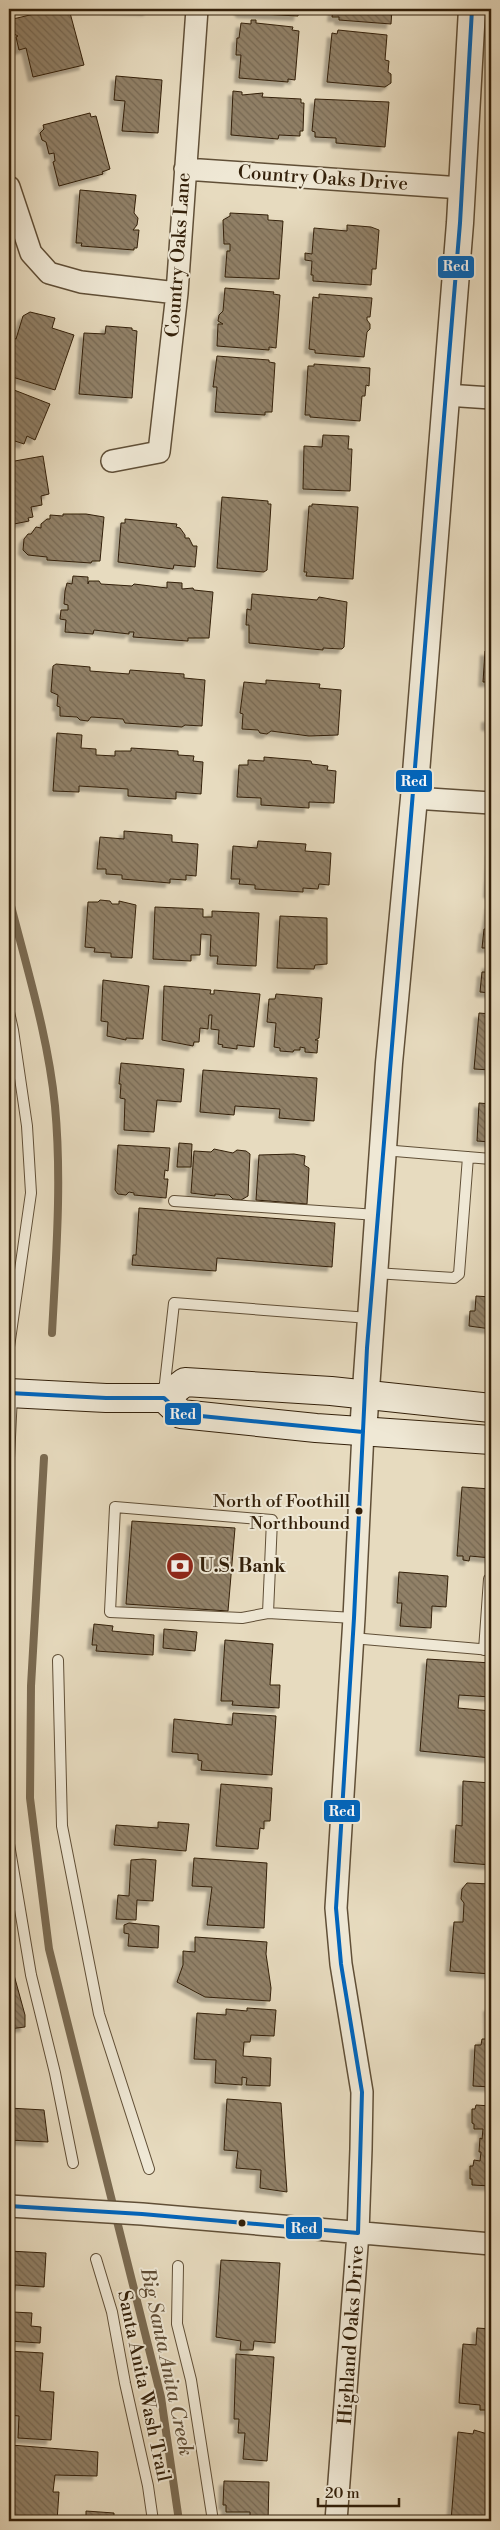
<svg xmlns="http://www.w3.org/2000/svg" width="500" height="2530" font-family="'Libre Bodoni',serif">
<defs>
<pattern id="building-back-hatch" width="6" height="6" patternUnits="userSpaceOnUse" patternTransform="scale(1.25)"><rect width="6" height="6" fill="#918168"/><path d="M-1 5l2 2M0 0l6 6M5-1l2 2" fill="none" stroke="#776954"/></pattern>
<filter id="shadow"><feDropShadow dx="-4.5" dy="4.5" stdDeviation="1" flood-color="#0004"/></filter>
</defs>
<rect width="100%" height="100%" fill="#e7dbbf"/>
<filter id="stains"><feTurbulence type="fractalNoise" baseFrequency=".004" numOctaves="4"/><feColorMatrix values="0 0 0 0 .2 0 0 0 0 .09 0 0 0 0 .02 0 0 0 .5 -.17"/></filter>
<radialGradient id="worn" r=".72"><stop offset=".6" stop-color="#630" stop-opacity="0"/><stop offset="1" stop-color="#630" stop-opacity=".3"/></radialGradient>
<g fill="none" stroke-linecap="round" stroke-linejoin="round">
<path stroke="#7a6a51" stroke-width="8" d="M9 898C26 966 48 1035 55 1106 62 1181 56 1257 52 1333
M44 1458 31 1686 30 1798 49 1949 161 2397 179 2521"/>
</g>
<path fill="url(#building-back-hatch)" stroke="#33200a" filter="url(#shadow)" d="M55 9H69L84 65 33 77 26 48 19 50 16 37 18 36 14 34 11 27 13 19Z
M106 9H148V11Z
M238 9H299L298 16 241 13Z
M333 9H392L391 24 339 20V17H332Z
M251 20H256V23L293 27 292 30 299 31 295 80 288 79V82L239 78 241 55H236L237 38H239L241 23 251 24Z
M338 30 387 35 385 60 389 61 388 72 391 74V83L385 87 327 82 332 33 337 34Z
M116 76 162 80 158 133 122 131 125 101 114 100Z
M233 91 242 92V95L263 93 262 97 301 99V103H304L303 131H300V136L279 135 278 139 231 135Z
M315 99 389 102 385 147 336 143V138L315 137V132L312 131Z
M90 113 91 117 96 116 110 169 102 172 103 174 59 186 53 162 55 161 54 153 49 154 46 142 42 140 40 133 44 129 43 125Z
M80 190 136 195 134 213 138 218 137 225 133 230H139L137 248H134V250L81 246 82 243H76Z
M230 213 268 215V220L283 221 279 279 225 277 227 251H230V244H224L223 220 230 216Z
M347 225 371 227 379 230 376 269H372L371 285 313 281V275H311L312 261 305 260V253L312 254 314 228 347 231Z
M225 288 274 292 273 294 280 295 276 348 269 347V350L217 346 218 324H223L218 321 219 315 223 311Z
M319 294 372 298 370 317H367V320L370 324V329L367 332 364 357 315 353V350L309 349 313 297 319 298Z
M30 312 55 318 52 328 74 335 55 390 9 376V357L14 338 16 339 23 316Z
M106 326 132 328V330L137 331 132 398 79 394 84 333 105 334Z
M217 356 269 360V362L275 363 272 412H265V415L215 412 217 387H213Z
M314 364 370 368 369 386 366 385 365 396H362L360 421 310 417V415H305L308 366H314Z
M9 388 50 404 35 440 27 436 24 444 15 441 11 451H9Z
M323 435 349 436 348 449H352L350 491 303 489 304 446 322 447Z
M43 456 49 494 41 496 42 505 31 507 33 517 28 518 29 521 9 525V462Z
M222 497 268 501V504H271L267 570 264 572 217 568Z
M312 504 358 507 353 579 306 576 307 572H304L309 506H312Z
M63 514H86L104 517 100 561H92L91 563 47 560V557L28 555 23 550 24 539 28 534H31L36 527 41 528V524L47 519H50V515L63 516Z
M125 519 177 524 176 527 180 528 185 535V538H189L193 546H197L195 567 174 565 173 569 118 562 121 523H125Z
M73 576 88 577V584L89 581H99L101 584 132 586 134 584 167 588V582L182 583V589L193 588 194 590 213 592 209 638H188V641L133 637 134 632H129V634L94 630 93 634 65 632 66 620 60 619 61 610H68V605L64 604 65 591 67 583 72 584Z
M252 594 317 600 319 597 347 602 344 647 342 649 323 648V650L249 643V625H246L247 609 251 610Z
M485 651 491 652V682H483Z
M56 664 90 667V671L129 674 130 670 184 674V678L205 680 202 726 185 725 182 727 125 723 123 719 91 717 88 721 80 720 77 717 60 716V707L57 706 58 695 51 692 53 666Z
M266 680 320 684 319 688 341 690 338 735 309 736 271 731 267 734 260 733 258 730 242 729 243 714 240 713 244 682 266 684Z
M491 706V730L490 726H486V718H491Z
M57 733 82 735 81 748 96 749V755L115 756V751H131V748L178 751V755L194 756 193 761 203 762 201 794 176 792V799L128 796V789L79 786V792L53 791Z
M264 757 311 761 312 764 328 766 327 770 336 771 334 803 309 802V808L261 805V798L237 797 239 765H248V760L264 761Z
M124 831 172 835V842L198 844 196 876 186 875V880L170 879V883L122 879V875L106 874V869H97L100 837 124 839Z
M258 841 306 844 305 851 331 853 329 885 319 884 318 889 303 888V892L255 889V885L239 884 240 879H231L233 846 257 848Z
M491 852V894L488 893Z
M100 900 110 901 112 904H119V901L136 905 132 958 111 957V953L94 952 95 948 85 947 88 902H98Z
M490 904 491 948H482L484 929H486Z
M155 907 203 909V917H212V911L259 913 256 966 217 964 218 956H210L211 935 201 934 200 955H191V961L153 959Z
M280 916 327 918V964L315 965 314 969 277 968Z
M487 964 491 965V993L480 992 482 972H486Z
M103 980 149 986 143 1039 126 1038V1040L107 1036 108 1022 101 1021Z
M164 986 211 990 210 994H214V990L260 994 254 1047 237 1045V1049L222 1047 223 1045 218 1044 219 1030 211 1029 212 1015H209L208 1029 200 1028 199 1042H194L193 1046 162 1040Z
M276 994 322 998 319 1038 315 1040H318L317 1053 305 1052V1048L300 1047V1050H294L293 1052 280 1051V1048L274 1047 276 1023 267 1022 269 999H275Z
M479 1013 491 1014V1070L474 1069Z
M121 1063 184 1069 181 1102 157 1100 154 1132 124 1130 125 1099 120 1098 121 1084H119Z
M203 1070 317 1078 314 1121 279 1118 280 1109 235 1106 234 1115 200 1112Z
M479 1103 491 1104V1142L477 1141Z
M179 1143 192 1144 191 1167H177Z
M118 1145 170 1148 168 1171 165 1170 164 1179H168L166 1198 134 1195V1193L129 1192 126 1195 118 1194 115 1190Z
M214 1149 233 1153 237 1150 246 1151 250 1154 248 1196 241 1200 233 1199 229 1195 215 1194V1196L191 1193 194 1151 211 1152Z
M294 1154 305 1156 304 1165 309 1168 307 1204 256 1200 259 1155Z
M139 1208 335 1223 332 1267 217 1258 216 1271 132 1265 133 1255H136Z
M476 1296 491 1297V1329L469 1326 470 1311H475Z
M462 1487 491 1489V1558L470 1556 469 1561 463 1560V1556H457Z
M132 1521 235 1528 228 1611 126 1604Z
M399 1572 448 1576 446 1607 432 1606 431 1628 400 1626 402 1603H397Z
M94 1624 113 1626 112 1631 154 1635 153 1655 96 1651 97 1645H92Z
M164 1629 197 1632 195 1651 163 1648Z
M225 1640 273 1644 270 1685H280L279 1708 232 1705 233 1701H221Z
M427 1659 491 1663V1697L459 1695 458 1708 491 1711V1758L420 1751Z
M233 1713 276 1716 272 1775 201 1770 202 1761 198 1760V1754L172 1752 174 1719 232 1725Z
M463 1781 491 1783V1865L454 1862 456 1825 462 1826Z
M221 1784 272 1788 270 1821H264V1829L260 1828 258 1849 216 1846Z
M158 1822 189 1824 186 1851 114 1845 116 1825 158 1828Z
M194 1858 267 1863 264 1928 207 1925 212 1887 192 1886Z
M143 1859 156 1860 153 1901 137 1900 136 1920 116 1919 118 1895 129 1896 131 1860Z
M467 1883 491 1884V1974L450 1971 454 1922H463L464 1903 461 1899 462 1889Z
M129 1923 159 1926 158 1948 128 1946 129 1934 124 1933V1925Z
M195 1937 267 1942 266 1954 271 1988 270 2001 205 1997 177 1982 183 1965V1951L195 1952Z
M9 1975H14L25 2015V2027L9 2029Z
M488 2007H491V2087L473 2086 475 2045H481L482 2039H489Z
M247 2008 276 2010 274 2036 251 2035 250 2042H244L243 2056 271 2058 270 2086 246 2085 247 2078 242 2077V2085L215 2083 216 2060 194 2059 197 2013 226 2015V2009L247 2011Z
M9 2059H14L11 2102H9Z
M227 2099 281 2103 287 2192 260 2188 261 2170 236 2168 238 2151 224 2150Z
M476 2105 491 2106V2186L472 2185V2179H470V2166H473L474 2160 480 2161 481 2152H479L480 2138 482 2139 483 2129H474V2124L472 2123V2109H475Z
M9 2108 44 2110 48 2142 9 2140Z
M9 2251 46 2253 44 2287 15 2285 13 2312 32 2313 31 2326 41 2327 40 2343 9 2341Z
M221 2260 280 2263 275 2343 254 2341 253 2350H240L241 2341 216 2337Z
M477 2328 491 2329V2410H480V2405L459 2403 463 2344 476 2345Z
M9 2351 43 2353 40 2391 54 2392 51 2440 18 2438 19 2416 9 2415Z
M236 2354 274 2357 267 2461 243 2459 245 2433H238L239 2419H234Z
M474 2430 491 2435V2521H451L458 2432 473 2434Z
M11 2445 98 2452 97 2476 55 2475 53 2492H59L57 2521H9Z
M224 2481 269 2482 268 2521H250V2512H226V2505H223Z
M86 2511 114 2513V2521H86Z"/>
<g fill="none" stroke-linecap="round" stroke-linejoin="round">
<g stroke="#604f37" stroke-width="12">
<path id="service" d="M9 1012 13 1030 27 1126 31 1193 9 1347
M383 1150 491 1159
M174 1201 377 1215
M375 1273 454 1278 459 1274 468 1157
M164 1392 174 1303 369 1318
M9 1458 12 1395
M268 1613 242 1618 110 1612 115 1507 272 1520 268 1613 354 1618
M352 1638 491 1650
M484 1650 489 1579
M58 1660 62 1826 99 2014 149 2169
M9 1844 31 1975 55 2073 73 2163
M96 2259 112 2312 125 2383 148 2486 153 2521
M178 2266 177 2324 191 2380 213 2521"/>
</g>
<g stroke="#604f37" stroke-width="24">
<path id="minor" d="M185 169 462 188
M9 187 31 253 49 273 81 282 177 293
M446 395 491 398
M112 461 159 452 177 293 197 9
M414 798 491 803
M9 2206 142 2214 491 2244
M336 2521 358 2233 361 2149 362 2092 341 1964 336 1908 354 1618 363 1432"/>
</g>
<g stroke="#604f37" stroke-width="29">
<path id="tertiary" d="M363 1432 389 1063 414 798 460 223 472 9"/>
</g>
<g stroke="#33200a" stroke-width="30">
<path id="secondary" d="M9 1393 106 1398H164L185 1382 331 1391 491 1408
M164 1398 181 1414 316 1428 491 1440"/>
</g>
<use href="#service" stroke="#efe8d5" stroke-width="10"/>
<use href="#minor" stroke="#efe8d5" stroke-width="21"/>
<use href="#tertiary" stroke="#efe8d5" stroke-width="26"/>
<use href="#secondary" stroke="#efe8d5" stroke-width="28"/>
<g stroke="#efe8d5" stroke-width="8">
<path id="bus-1" d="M9 1393 106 1398H164L181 1414 363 1432
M9 2206 142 2214 358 2233 362 2092 341 1964 336 1908 354 1618 367 1348 460 223 472 9"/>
</g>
<use href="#bus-1" stroke="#0065bd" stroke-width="4"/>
</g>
<defs>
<g id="bank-disc" transform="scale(1.4375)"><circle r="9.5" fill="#8f2418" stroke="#efe8d5"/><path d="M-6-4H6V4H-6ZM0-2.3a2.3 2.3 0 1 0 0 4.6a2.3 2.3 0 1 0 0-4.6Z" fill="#fff"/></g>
</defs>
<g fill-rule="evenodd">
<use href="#bank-disc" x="180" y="1566"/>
</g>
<g fill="#33200a" stroke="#efe8d5" stroke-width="2">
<circle cx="359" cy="1511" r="4.5"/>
<circle cx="242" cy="2223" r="4.5"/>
</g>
<g text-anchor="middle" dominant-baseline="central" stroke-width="4" stroke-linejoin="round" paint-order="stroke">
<g font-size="18" fill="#33200a" stroke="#efe8d5" text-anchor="end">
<text x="350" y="1501">North of Foothill<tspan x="350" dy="22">Northbound</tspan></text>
</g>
<g font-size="19" fill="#33200a" stroke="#efe8d5">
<text transform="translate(323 178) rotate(4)">Country Oaks Drive</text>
<text transform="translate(178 255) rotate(-86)">Country Oaks Lane</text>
<text transform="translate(351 2335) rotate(-86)">Highland Oaks Drive</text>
<text transform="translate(144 2386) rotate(78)">Santa Anita Wash Trail</text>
</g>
<g font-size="19" font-weight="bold" fill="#33200a" stroke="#efe8d5" text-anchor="start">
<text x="199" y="1566">U.S. Bank</text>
</g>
<g font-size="20" font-style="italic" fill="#5d4b34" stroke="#efe8d5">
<text transform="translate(166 2362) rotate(78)">Big Santa Anita Creek</text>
</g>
</g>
<g stroke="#efe8d5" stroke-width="2">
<rect x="437" y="255" width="38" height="24" rx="5" fill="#0065bd"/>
<rect x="395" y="769" width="38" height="24" rx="5" fill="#0065bd"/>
<rect x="164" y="1402" width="38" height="24" rx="5" fill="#0065bd"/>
<rect x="323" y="1799" width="38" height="24" rx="5" fill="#0065bd"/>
<rect x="285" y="2216" width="38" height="24" rx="5" fill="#0065bd"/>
</g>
<g font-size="14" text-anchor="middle" font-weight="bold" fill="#fff">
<text x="456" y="271">Red</text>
<text x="414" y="786">Red</text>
<text x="183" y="1419">Red</text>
<text x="342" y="1816">Red</text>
<text x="304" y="2233">Red</text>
</g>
<rect width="500" height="2530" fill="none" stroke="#e7dbbf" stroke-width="30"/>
<rect x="10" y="10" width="480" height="2510" fill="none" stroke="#33200a" stroke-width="2.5"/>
<rect x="15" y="15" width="470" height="2500" fill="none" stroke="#33200a"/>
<path d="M318 2498v8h81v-8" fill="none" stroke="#33200a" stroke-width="2.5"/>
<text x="325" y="2498" font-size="15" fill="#33200a" stroke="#efe8d5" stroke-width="4" paint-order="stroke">20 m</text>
<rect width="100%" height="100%" filter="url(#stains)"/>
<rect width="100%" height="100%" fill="url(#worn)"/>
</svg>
